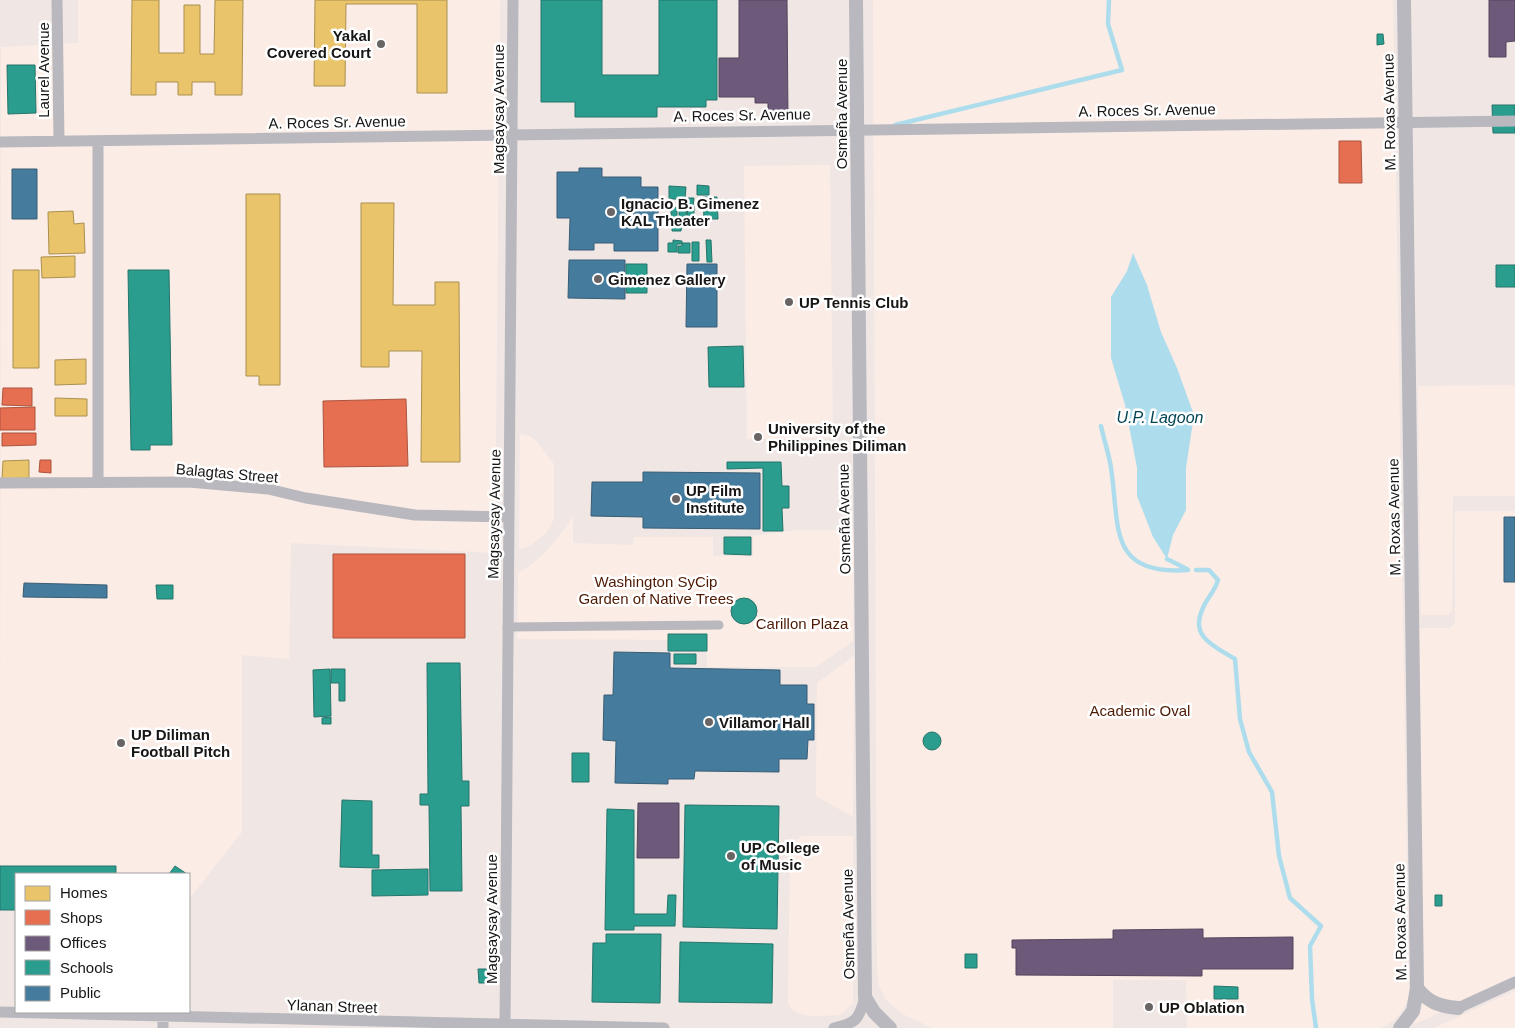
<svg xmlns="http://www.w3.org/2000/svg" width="1515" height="1028" font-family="Helvetica,sans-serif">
<rect width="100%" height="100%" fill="#fcf9f7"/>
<path fill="#f0e7e4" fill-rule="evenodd" d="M0 0H1515V1028H0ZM16 874H189V1012H16Z"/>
<path fill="#fcece6" d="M78 0H500L495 553 291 543 289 659 242 655V832L189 899V874H16V910H0L1 47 78 43Z
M873 0H1393L1409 994C1405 1011 1396 1021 1380 1028H1187L1186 980H1113V1028H932L901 1013 887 1001 879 986 877 968Z
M830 165 833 438 747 439 744 166Z
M1515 385V496H1453L1452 611 1448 615H1421L1418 386Z
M520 434 530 436 537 442 554 464V519L547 532 530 546 519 549Z
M1455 511H1515V976L1450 1006 1424 994 1419 923 1423 897 1418 892 1415 628H1450L1455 623Z
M573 516V543L633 545 634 537H713V556H753V536L797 530H854L853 641 816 667H707V640L517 639 518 573C542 561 559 537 573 516Z
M854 656 853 817 816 796 817 683Z
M803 836H853V1003L840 1015C824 1015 796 1021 788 1003L790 848 795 840Z
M1515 991V1028H1433L1438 1026Z
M1423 1002 1447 1009 1413 1025 1420 1014Z"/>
<path fill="#adddec" d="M1133 253 1147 285 1161 332 1177 368 1194 415 1186 468V510L1173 535 1167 559 1153 537 1137 496V468L1125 405 1111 358V297L1127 271Z"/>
<path fill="#e9c46a" stroke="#aa9050" d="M132 0H159V53H184V5H200V54H214L215 0H243L242 95H215V82H192V95H178V82H156V95H131Z
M315 0H447V93H417V4H346L345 86H314Z
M246 194H280V385H259V376H246Z
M361 203H394L393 305H435V282H459L460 462H421L422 351H389V367H361Z
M73 211 74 224 84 223 85 253 49 254 48 212Z
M75 256V277L42 278 41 257Z
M13 270H39V368H13Z
M86 359V384L55 385V360Z
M55 398 87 399V416H55Z
M29 460V478L2 479 3 461Z"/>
<path fill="#e76f51" stroke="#a9543f" d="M1339 141H1361L1362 183H1339Z
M3 388H32V406L2 405Z
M406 399 408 466 324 467 323 401Z
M35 407V430H0V408Z
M2 433H36V445L2 446Z
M40 460H51V473L39 472Z
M333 554H465V638H333Z"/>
<path fill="#6d597a" stroke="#54455c" d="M739 0H787L788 119H768V103H755V97H719V58H739Z
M1489 0H1515V41L1506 42V57H1489Z
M638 803H679V858H637Z
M1203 929V938L1293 937V969H1202V976L1016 975V948H1012V940L1113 939V930Z"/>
<path fill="#2a9d8f" stroke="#25746a" d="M541 0H602V75H659V0H717V100H706V107H657V117H575V102H541Z
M1377 34H1383L1384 44 1377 45Z
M7 65H35L36 113 8 114Z
M1492 105H1515V133H1493Z
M697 185 709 186V195H697Z
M669 186 686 187 685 199H669Z
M703 197H717L718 219H704Z
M688 198H694L693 206 688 205Z
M679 205H687L686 220H679Z
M688 206H694V218H687Z
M671 207 677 208V220H671Z
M672 222H682L681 231H672Z
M673 240 682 241V244H677V252H668V243H673Z
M706 240H711L712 262H707Z
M692 242H699V261H692Z
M682 243H690V253H678V246H682Z
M626 264H647V293H626Z
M1496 265H1515V287H1496Z
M128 270H169L172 445H150V450H131Z
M743 346 744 387H709L708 347Z
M727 462H781L782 486H789V508H782L783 531H763V468L727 469Z
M724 537H751V555L724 554Z
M156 585H173V599H157Z
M731 611a13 13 0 1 1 26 0a13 13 0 1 1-26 0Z
M668 634H707V651H668Z
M674 654H696V664H674Z
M427 663H460L462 781H469V806H461L462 891H430L429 805H420V794H428Z
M330 669 331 716 314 717 313 670Z
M331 669H345V701H339V683H331Z
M331 717V724H322V718Z
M923 741a9 9 0 1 1 18 0a9 9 0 1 1-18 0Z
M572 753H589V782H572Z
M342 800 372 801V855H379V868L340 867Z
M685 805 779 806 777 929 683 927Z
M607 809 634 810V914H667L668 895H676L675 926H634V930H605Z
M0 866H116V874H16V910H0Z
M175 866 187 874H169Z
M428 869V895L372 896V870Z
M1435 895H1442V906H1435Z
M606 934H661L660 1003 592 1002 593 943H606Z
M680 942 773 944 772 1003 679 1002Z
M965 954H977V968H965Z
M478 969H488V983H479Z
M1214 986 1238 987V999H1214Z"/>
<path fill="#457b9d" stroke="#385d74" d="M579 168H602V177H641V187H658V251H614V243H594V250H569L570 218H557V172H579Z
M12 169H37V219H12Z
M569 260H625V299L568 298Z
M687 264H717V327H686Z
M643 472 760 473V529L643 528V517L591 516 592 482H643Z
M1504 517H1515V582H1504Z
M24 583 107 585V598L23 597Z
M614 652 670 653V668L780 670V685H807V704H814V740H808L807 759H779V772L695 771 694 779H668V784L615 783 616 741 603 740 604 695H613Z"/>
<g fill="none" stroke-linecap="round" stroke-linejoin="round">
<path stroke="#adddec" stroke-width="4.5" d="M895 125 1122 70 1108 24 1109 0
M1101 426C1104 440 1109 454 1111 468 1120 526 1107 576 1188 570
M1167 559 1187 569
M1196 570H1209L1218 580C1215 591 1207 598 1203 608 1189 637 1214 646 1235 659L1240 719 1249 752 1272 792 1279 856 1290 898 1321 926 1310 946 1312 999 1316 1028"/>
<path stroke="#b8b8be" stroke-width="9" d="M507 627 719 625"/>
<path stroke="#b8b8be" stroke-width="11" d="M57 0 59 140
M98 141V482
M0 142 1515 121
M0 483 189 482 268 489 306 498 415 515 509 517
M1458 1008 1515 982
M0 1012 664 1028
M163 1015V1028
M505 1028 513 0
M834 1028C856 1023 859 1020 865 997"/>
<path stroke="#b8b8be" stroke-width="14" d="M856 0 865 997 874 1012 890 1028
M1417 988C1429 1003 1439 1006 1458 1008
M1400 1028 1413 1011 1417 988 1404 0"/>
</g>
<g fill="#686564" stroke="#fff" stroke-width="2">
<circle cx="381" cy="44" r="5"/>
<circle cx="611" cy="212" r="5"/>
<circle cx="598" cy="279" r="5"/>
<circle cx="789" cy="302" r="5"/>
<circle cx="758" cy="437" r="5"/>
<circle cx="676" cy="499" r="5"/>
<circle cx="709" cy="722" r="5"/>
<circle cx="121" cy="743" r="5"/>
<circle cx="731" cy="856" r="5"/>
<circle cx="1149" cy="1007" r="5"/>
</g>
<g text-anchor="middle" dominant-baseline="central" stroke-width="5" stroke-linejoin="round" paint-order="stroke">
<g font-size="15" font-weight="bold" fill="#181615" stroke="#fff" text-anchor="start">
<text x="371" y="35" text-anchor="end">Yakal<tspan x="371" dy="17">Covered Court</tspan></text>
<text x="621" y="203">Ignacio B. Gimenez<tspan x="621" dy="17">KAL Theater</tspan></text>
<text x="608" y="279">Gimenez Gallery</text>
<text x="799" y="302">UP Tennis Club</text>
<text x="768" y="428">University of the<tspan x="768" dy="17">Philippines Diliman</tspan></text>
<text x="686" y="490">UP Film<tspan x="686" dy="17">Institute</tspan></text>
<text x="719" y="722">Villamor Hall</text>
<text x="131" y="734">UP Diliman<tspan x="131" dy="17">Football Pitch</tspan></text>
<text x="741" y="847">UP College<tspan x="741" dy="17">of Music</tspan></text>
<text x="1159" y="1007">UP Oblation</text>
</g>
<g font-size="15" fill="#181615" stroke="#fff">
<text transform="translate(43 70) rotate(-90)">Laurel Avenue</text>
<text transform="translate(498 109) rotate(-90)">Magsaysay Avenue</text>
<text transform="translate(1147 110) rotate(-1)">A. Roces Sr. Avenue</text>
<text transform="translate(1389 112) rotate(-91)">M. Roxas Avenue</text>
<text transform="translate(841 114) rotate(-90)">Osmeña Avenue</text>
<text transform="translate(742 115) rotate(-1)">A. Roces Sr. Avenue</text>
<text transform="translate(337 122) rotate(-1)">A. Roces Sr. Avenue</text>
<text transform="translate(227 473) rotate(5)">Balagtas Street</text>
<text transform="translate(494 514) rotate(-89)">Magsaysay Avenue</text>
<text transform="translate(1394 517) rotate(-91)">M. Roxas Avenue</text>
<text transform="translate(844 519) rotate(-91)">Osmeña Avenue</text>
<text transform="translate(491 919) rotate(-90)">Magsaysay Avenue</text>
<text transform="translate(1400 922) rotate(-91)">M. Roxas Avenue</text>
<text transform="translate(848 924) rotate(-91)">Osmeña Avenue</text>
<text transform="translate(332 1006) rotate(2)">Ylanan Street</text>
</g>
<g font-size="15" fill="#4f1a04" stroke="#fff">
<text x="656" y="581">Washington SyCip<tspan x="656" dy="17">Garden of Native Trees</tspan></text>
<text x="802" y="623">Carillon Plaza</text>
<text x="1140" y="710">Academic Oval</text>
</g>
<g font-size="16" font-style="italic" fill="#044555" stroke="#fff">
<text x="1160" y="417">U.P. Lagoon</text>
</g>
</g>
<rect x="15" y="873" width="175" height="140" fill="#ffffff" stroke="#a3a2a1"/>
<rect x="25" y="886" width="25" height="15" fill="#e9c46a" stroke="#a3a2a1"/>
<text x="60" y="898" font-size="15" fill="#181615">Homes</text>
<rect x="25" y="910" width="25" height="15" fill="#e76f51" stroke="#a3a2a1"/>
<text x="60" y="923" font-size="15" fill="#181615">Shops</text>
<rect x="25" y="936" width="25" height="15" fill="#6d597a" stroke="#a3a2a1"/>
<text x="60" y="948" font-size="15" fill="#181615">Offices</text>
<rect x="25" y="960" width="25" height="15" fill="#2a9d8f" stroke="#a3a2a1"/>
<text x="60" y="973" font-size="15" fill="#181615">Schools</text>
<rect x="25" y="986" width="25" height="15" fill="#457b9d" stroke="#a3a2a1"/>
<text x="60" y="998" font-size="15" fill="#181615">Public</text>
</svg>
